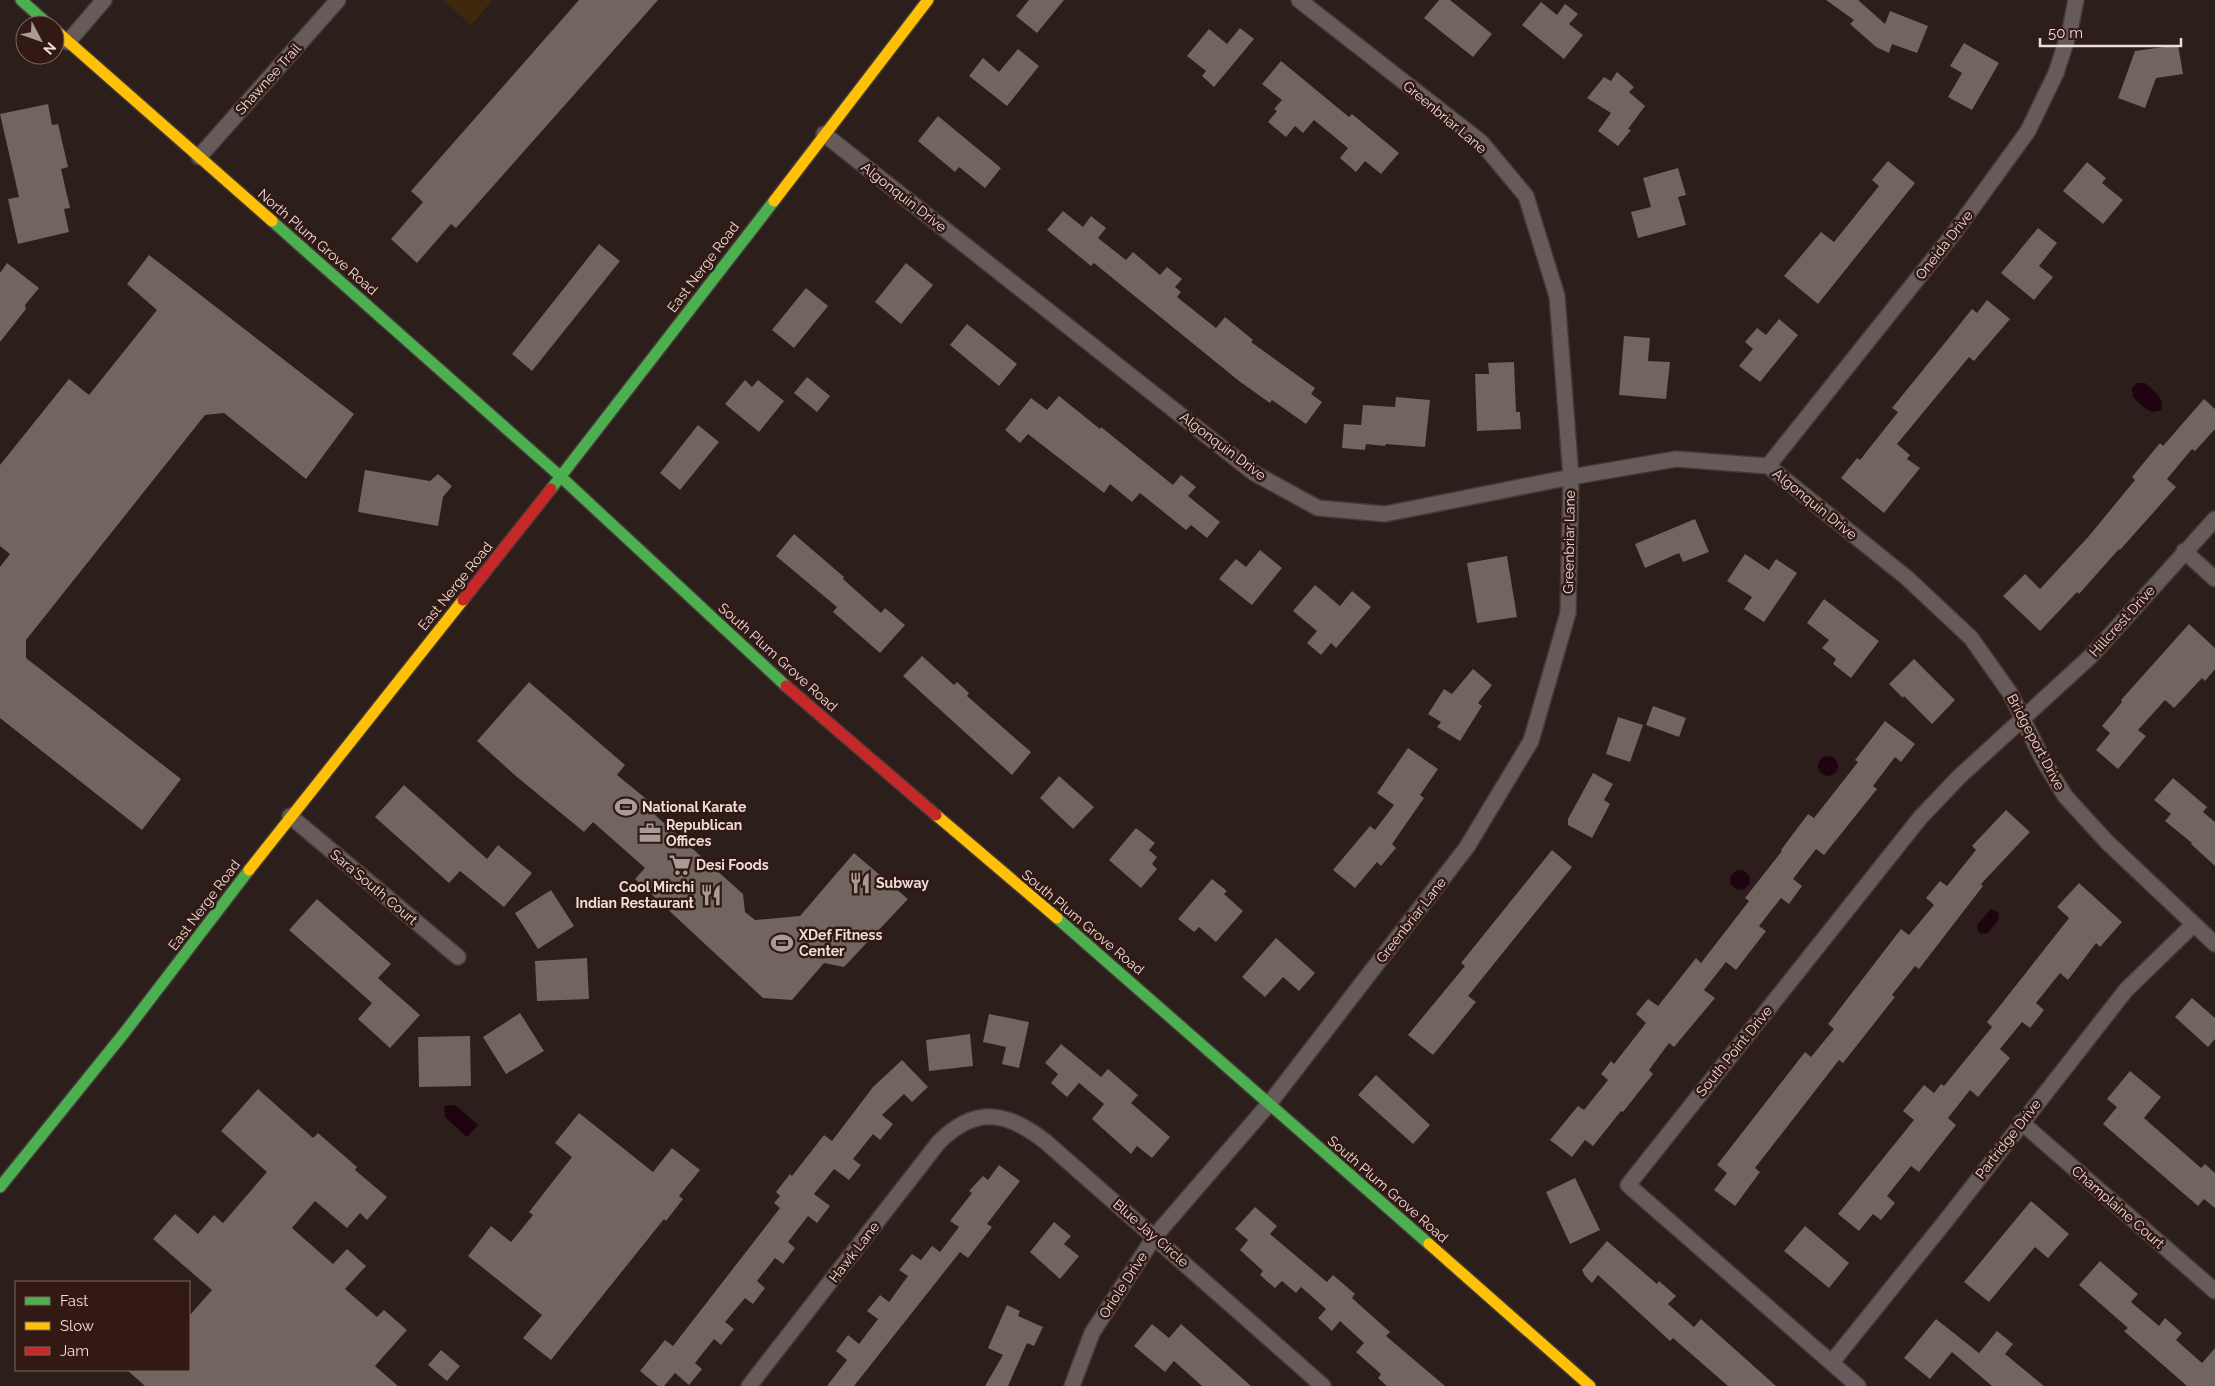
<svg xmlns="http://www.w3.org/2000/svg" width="2215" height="1386" font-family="Raleway,sans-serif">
<rect width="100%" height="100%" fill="#2b1e1b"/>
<path fill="#3f280b" d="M443 0H490L492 1 471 25Z"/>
<path fill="#200310" d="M2137 383H2145C2153 391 2165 397 2161 410 2149 416 2142 405 2133 397L2132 388Z
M1818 766a10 10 0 1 1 20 0a10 10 0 1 1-20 0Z
M1730 880a10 10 0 1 1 20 0a10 10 0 1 1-20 0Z
M1991 909 1998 912 1999 919 1988 933 1981 934 1978 932 1977 925Z
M455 1105 478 1125 467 1137 445 1117 444 1106Z"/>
<path fill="#72645e" d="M579 0H658L456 228 451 224 417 263 391 239 423 202 411 191Z
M1029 0H1064L1037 33 1016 16Z
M1439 0H1450L1492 34 1473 57 1424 18Z
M1826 0H1858L1885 24 1890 11 1928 26 1917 53 1892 44 1889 53 1876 47 1850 24 1854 20Z
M1541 2 1557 15 1565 4 1578 14 1569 24 1583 35 1564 59 1522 25Z
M1240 28 1254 39 1214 87 1202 76 1206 71 1187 56 1209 29 1227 44Z
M1964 43 1999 63 1972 110 1948 97 1962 73 1950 66Z
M2178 45 2183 74 2156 78 2145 108 2118 98 2135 51Z
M1018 49 1039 66 1007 106 969 76 983 58 999 72Z
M1281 61 1349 117 1352 114 1399 153 1381 174 1365 161 1356 172 1340 158 1348 148 1314 120 1303 133 1295 126 1286 137 1268 122 1277 111 1274 109 1282 100 1262 84Z
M1617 72 1634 87 1629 92 1645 106 1628 129 1631 130 1618 146 1598 131 1611 113 1587 98 1604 77 1611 81Z
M48 104 52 125 58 124 68 167 61 169 70 208 64 209 69 232 18 244 8 199 19 197 0 114Z
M938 116 1001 168 985 188 959 167 955 172 918 141Z
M1888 161 1915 183 1818 304 1784 276 1821 232 1834 242 1879 186 1872 180Z
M2087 162 2106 178 2102 183 2123 200 2103 224 2063 191Z
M1678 168 1686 195 1678 197 1686 225 1638 238 1631 212 1651 207 1643 178Z
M1063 211 1083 227 1091 216 1106 228 1098 238 1126 260 1133 252 1160 275 1167 267 1182 279 1175 287 1181 292 1177 297 1216 328 1225 317 1253 340 1251 342 1315 388 1311 394 1322 402 1306 424 1272 400 1270 403 1239 381 1094 263 1091 266 1047 230Z
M2038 228 2057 243 2039 266 2053 277 2034 300 2001 273Z
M599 244 620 261 532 371 512 354Z
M149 255 354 414 306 479 224 413 205 415 26 640V658L181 779 142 830 0 718V567L10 554 0 546V465L69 379 89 395 157 310 127 284Z
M7 263 39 288 25 305 26 309 0 342V273Z
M906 263 933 285 901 324 875 302Z
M806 288 828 306 794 348 772 330Z
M1987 300 2010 319 1974 361 1969 357 1897 444 1910 455 1907 459 1920 468 1884 513 1841 478 1857 458 1860 460 1898 412 1892 408 1948 339 1972 309 1977 313Z
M1779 319 1798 335 1760 382 1739 366 1753 349 1745 342 1757 328 1766 335Z
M967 324 1017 364 999 386 950 345Z
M1624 336 1650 338 1648 361 1670 362 1666 399 1619 395Z
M1514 362 1516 412H1520L1521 429 1477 431 1475 374H1489L1488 363Z
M807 377 830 396 817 412 794 393Z
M745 380 752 387 758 380 784 401 759 432 725 404Z
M1059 396 1100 429 1101 427 1173 485 1181 475 1196 487 1188 496 1220 522 1207 538 1191 525 1186 530 1140 493 1132 502 1110 484 1104 493 1028 434 1020 443 1005 430 1031 398 1047 410Z
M1396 397 1430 400 1425 447 1386 444 1385 446 1366 444 1365 450 1342 448 1344 424 1361 425 1363 405 1395 407Z
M2204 399 2215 409V429L2195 451 2192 449 2167 479 2176 487 2120 550 2119 549 2079 594 2077 592 2040 631 2003 596 2025 574 2040 589 2089 536 2135 480 2132 477 2160 443 2163 446Z
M698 425 719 442 680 490 660 473Z
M365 470 430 481 438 474 452 486 443 497 438 526 358 512Z
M1695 519 1709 552 1683 562 1679 553 1645 568 1635 544Z
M794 534 844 577 843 579 881 613 885 608 905 625 880 653 833 612 837 607 776 556Z
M1260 550 1282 568 1252 605 1219 579 1236 559 1246 567Z
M1745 554 1769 570 1776 559 1797 573 1764 622 1744 609 1752 597 1727 581Z
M1507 556 1517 617 1477 623 1467 563Z
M1315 585 1340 606 1352 591 1371 607 1336 648 1331 643 1321 655 1307 643 1317 631 1293 611Z
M1824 599 1879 641 1851 678 1833 664 1836 659 1822 648 1829 640 1807 623Z
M2189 624 2215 648V669L2205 681 2202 678 2174 708 2165 700 2138 730 2146 736 2118 769 2096 750 2110 733 2102 726 2122 702 2121 700Z
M922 656 954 685 957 682 969 693 967 696 1031 752 1012 775 903 676Z
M1914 659 1955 700 1932 724 1904 696 1903 698 1889 684Z
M1473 669 1492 685 1478 703 1482 706 1460 741 1437 727 1441 722 1428 714 1444 689 1452 694Z
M529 682 625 765 617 775 660 810 655 815 743 894 745 912 755 920 800 916 854 853 908 899 844 967 824 963 792 1000 763 998 635 879 645 868 593 822 584 832 517 777 477 741Z
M1653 706 1686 718 1679 737 1646 725Z
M1618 717 1643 725 1630 762 1606 754Z
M1885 721 1915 744 1901 762 1895 757 1873 786 1877 789 1824 855 1816 849 1793 879 1802 886 1789 904 1781 898 1759 926 1766 931 1736 970 1726 962 1704 990 1715 998 1674 1047 1669 1043 1649 1070 1653 1074 1623 1112 1621 1111 1593 1146 1585 1140 1572 1157 1550 1140 1578 1106 1584 1110 1608 1080 1601 1074 1611 1061 1614 1064 1646 1023 1636 1014 1648 999 1658 1006 1696 958 1701 963 1749 901 1745 898 1782 851 1781 850 1808 814 1814 818 1858 762 1855 760Z
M1408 748 1438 769 1420 795 1424 798 1392 844 1396 848 1381 866 1377 862 1355 888 1333 870 1370 826 1375 830 1394 805 1377 793Z
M1593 773 1613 784 1604 800 1610 804 1592 838 1568 825V819Z
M1059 776 1094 807 1073 829 1040 798Z
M2173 778 2207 807 2203 812 2215 822V866L2191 844 2192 843 2165 821 2171 814 2154 800Z
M404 785 487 859 498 845 532 873 504 907 460 871 449 883 375 817Z
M2006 810 2030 832 1981 884 1983 886 1919 969 1915 966 1892 995 1895 997 1843 1063 1839 1060 1755 1168 1760 1172 1735 1206 1714 1190 1727 1173 1717 1165 1805 1052 1811 1057 1834 1029 1828 1024 1901 929 1909 935 1934 905 1926 898 1940 881 1947 886 1976 850 1972 846Z
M1136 828 1155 843 1149 850 1157 857 1152 864 1157 869 1141 888 1109 860Z
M1552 850 1572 867 1468 996 1476 1002 1433 1055 1408 1035 1465 966 1461 963Z
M1212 879 1227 891 1224 894 1243 911 1216 942 1199 927 1194 932 1178 919Z
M2079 883 2122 922 2100 947 2096 943 2068 980 2060 973 2036 1003 2044 1010 2030 1028 2022 1022 2000 1049 2010 1058 1978 1097 1970 1090 1948 1118 1956 1125 1919 1172 1911 1166 1887 1196 1895 1203 1881 1220 1873 1214 1859 1231 1838 1214 1914 1120 1903 1111 1924 1085 1934 1093 1941 1084 1944 1086 1992 1027 1987 1022 2069 918 2057 907Z
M551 890 574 926 538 949 515 913Z
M317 899 391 964 378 978 420 1015 390 1048 358 1019 372 1003 289 930Z
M1276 938 1315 973 1299 991 1283 977 1265 997 1242 977Z
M587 958 589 999 537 1001 535 961Z
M2192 998 2215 1018V1039L2208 1047 2175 1017Z
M520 1013 544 1051 506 1074 483 1037Z
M989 1014 1029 1022 1019 1068 1002 1064 1006 1047 983 1042Z
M970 1034 973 1066 929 1071 926 1040Z
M470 1036 471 1086 419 1087 418 1037Z
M1061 1044 1101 1077 1108 1069 1138 1095 1131 1103 1170 1137 1152 1158 1137 1146 1131 1154 1092 1119 1104 1104 1079 1083 1067 1097 1051 1083 1058 1074 1045 1063Z
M902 1060 928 1087 912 1102 904 1094 882 1115 893 1124 880 1140 873 1134 853 1159 861 1165 849 1180 834 1169 814 1194 830 1206 817 1223 808 1216 788 1242 795 1248 783 1264 775 1258 757 1281 765 1288 753 1304 745 1298 725 1322 734 1329 721 1345 714 1339 695 1363 702 1369 689 1385 675 1373 664 1386H658L640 1371 665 1340 673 1346 780 1208 774 1203 780 1196 776 1192 790 1174 792 1176 824 1135 832 1141 873 1087Z
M2130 1071 2161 1097 2144 1118 2201 1168 2205 1164 2215 1173V1208L2204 1199 2198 1206 2103 1124 2117 1107 2107 1099Z
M1376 1075 1430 1125 1413 1144 1358 1095Z
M258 1089 313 1138 318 1133 357 1167 355 1170 387 1197 367 1220 360 1213 347 1228 315 1201 292 1228 333 1264 347 1249 366 1266 345 1289 377 1317 384 1310 407 1330 375 1366 398 1386H145L127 1370H189V1316L212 1290 153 1239 175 1214 198 1234 214 1215 223 1223 267 1172 221 1131Z
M579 1113 653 1172 672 1148 700 1170 679 1196 683 1199 666 1221 664 1219 551 1360 523 1338 542 1315 468 1256 491 1226 511 1242 533 1215 529 1212 572 1157 555 1143Z
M999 1165 1020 1181 987 1224 992 1227 968 1258 960 1252 854 1386H827L847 1360 836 1351 848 1335 859 1344 878 1319 867 1311 880 1295 889 1302 908 1276 899 1270 912 1254 921 1260 932 1246 940 1252 959 1227 950 1221 972 1193 969 1191 983 1176 988 1180Z
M1575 1178 1600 1230 1570 1244 1546 1192Z
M2031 1201 2069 1234 2048 1258 2035 1247 1989 1302 1964 1282Z
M1255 1207 1277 1226 1270 1234 1327 1282 1333 1275 1355 1294 1352 1298 1390 1332 1386 1336 1445 1386H1387L1378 1378 1381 1374 1356 1352 1364 1343 1340 1321 1332 1331 1318 1318 1326 1309 1301 1287 1296 1293 1282 1281 1275 1288 1260 1275 1263 1271 1240 1250 1248 1240 1235 1229Z
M1054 1222 1071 1236 1064 1244 1079 1256 1060 1279 1030 1252Z
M1805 1226 1849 1263 1829 1288 1784 1251Z
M1607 1241 1657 1284 1659 1281 1676 1296 1668 1304 1694 1327 1701 1319 1776 1386H1728L1673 1338 1670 1341 1598 1275 1592 1283 1585 1276 1582 1270Z
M2100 1261 2138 1294 2131 1302 2159 1326 2165 1318 2182 1333 2176 1340 2202 1363 2215 1348V1386H2187L2124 1331 2128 1328 2079 1285Z
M1007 1305 1020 1311 1018 1316 1043 1327 1034 1346 1027 1343 1008 1386H985L1003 1355 988 1348Z
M1936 1319 1979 1353 1997 1331 2013 1344 2005 1354 2044 1386H1992L1952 1352 1930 1379 1904 1358Z
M1152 1324 1169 1338 1181 1324 1251 1386H1202L1174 1361 1165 1372 1134 1346Z
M441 1350 460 1366 447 1381 428 1365Z"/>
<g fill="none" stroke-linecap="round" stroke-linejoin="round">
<g stroke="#453937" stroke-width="18">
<path id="street" d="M68 42 104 0
M824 134 1254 473 1318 508 1385 514 1571 477 1676 459 1768 466 1907 578 1971 638 2010 693 2042 758 2065 796 2107 842 2215 944
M199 157 338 0
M1768 466 1954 233 2028 131 2056 73 2070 30 2076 0
M2184 551 2215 579
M290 816 458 957
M2021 1122 2215 1291
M1832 1362 1948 1218 2126 990 2193 925
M749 1386 939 1142C976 1105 1008 1112 1046 1142L1323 1386
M1072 1386 1092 1333 1155 1236 1269 1104 1467 847 1531 741 1568 613 1571 477 1557 296 1526 196 1481 142 1299 0
M1858 1386 1628 1185 1920 818 1959 777 2092 655 2215 519"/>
</g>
<g stroke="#453937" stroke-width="14">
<path id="fast" d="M21 0 49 25
M272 221 561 477 786 686
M551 489 774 201
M1057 918 1429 1244
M0 1187 125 1032 249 870"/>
</g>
<g stroke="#453937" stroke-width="14">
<path id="slow" d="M55 30 272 221
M774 201 928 0
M936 815 1057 918
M249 870 463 600
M1429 1244 1590 1386"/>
</g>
<g stroke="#453937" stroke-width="14">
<path id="jam" d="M463 600 551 489
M786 686 936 815"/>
</g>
<use href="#street" stroke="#675a5a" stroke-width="15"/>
<use href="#fast" stroke="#4caf50" stroke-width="11"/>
<use href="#slow" stroke="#ffc107" stroke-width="11"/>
<use href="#jam" stroke="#c62828" stroke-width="11"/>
</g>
<defs>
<g id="stadium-bare" transform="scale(1.725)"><path d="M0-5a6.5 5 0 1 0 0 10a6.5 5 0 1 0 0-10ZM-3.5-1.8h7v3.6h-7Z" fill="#aa9a96" stroke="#321914" stroke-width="2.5" paint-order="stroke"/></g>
<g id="office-bare" transform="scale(1.725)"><path d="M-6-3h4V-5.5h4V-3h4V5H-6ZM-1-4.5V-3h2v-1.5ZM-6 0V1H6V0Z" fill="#aa9a96" stroke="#321914" stroke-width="2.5" paint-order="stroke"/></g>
<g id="supermarket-bare" transform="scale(1.725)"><path d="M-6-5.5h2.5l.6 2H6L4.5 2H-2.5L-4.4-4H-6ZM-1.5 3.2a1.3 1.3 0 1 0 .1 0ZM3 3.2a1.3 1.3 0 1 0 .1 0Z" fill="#aa9a96" stroke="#321914" stroke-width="2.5" paint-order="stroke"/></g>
<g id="restaurant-bare" transform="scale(1.725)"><path d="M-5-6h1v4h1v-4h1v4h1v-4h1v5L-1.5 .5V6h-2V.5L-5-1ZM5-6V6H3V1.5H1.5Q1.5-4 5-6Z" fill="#aa9a96" stroke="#321914" stroke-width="2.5" paint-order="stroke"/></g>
</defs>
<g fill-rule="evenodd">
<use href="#stadium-bare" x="626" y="807"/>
<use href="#office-bare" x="650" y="833"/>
<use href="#supermarket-bare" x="680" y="865"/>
<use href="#restaurant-bare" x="860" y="883"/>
<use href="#restaurant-bare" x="711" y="895"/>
<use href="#stadium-bare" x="782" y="943"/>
</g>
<g text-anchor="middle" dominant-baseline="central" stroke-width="5" stroke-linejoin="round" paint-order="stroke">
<g font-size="14" fill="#eedcd8" stroke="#321914">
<text transform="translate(268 79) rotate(-48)">Shawnee Trail</text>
<text transform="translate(1445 117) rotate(40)">Greenbriar Lane</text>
<text transform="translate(904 197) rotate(38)">Algonquin Drive</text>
<text transform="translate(318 242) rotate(41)">North Plum Grove Road</text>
<text transform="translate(1944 245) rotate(-52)">Oneida Drive</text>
<text transform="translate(703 267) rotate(-53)">East Nerge Road</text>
<text transform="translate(1223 446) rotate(37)">Algonquin Drive</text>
<text transform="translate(1815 504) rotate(39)">Algonquin Drive</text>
<text transform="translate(1569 542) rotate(-89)">Greenbriar Lane</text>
<text transform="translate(455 586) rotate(-51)">East Nerge Road</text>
<text transform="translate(2122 621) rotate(-48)">Hillcrest Drive</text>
<text transform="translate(778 657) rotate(42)">South Plum Grove Road</text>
<text transform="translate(2036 742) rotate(62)">Bridgeport Drive</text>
<text transform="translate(374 887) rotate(40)">Sara'South Court</text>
<text transform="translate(204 905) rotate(-53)">East Nerge Road</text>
<text transform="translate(1411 920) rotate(-52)">Greenbriar Lane</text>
<text transform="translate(1083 922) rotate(40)">South Plum Grove Road</text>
<text transform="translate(1734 1051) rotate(-51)">South Point Drive</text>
<text transform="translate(2008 1139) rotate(-52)">Partridge Drive</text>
<text transform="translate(1388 1189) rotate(41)">South Plum Grove Road</text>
<text transform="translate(2118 1207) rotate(41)">Champlaine Court</text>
<text transform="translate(1151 1233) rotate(41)">Blue Jay Circle</text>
<text transform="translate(854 1252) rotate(-52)">Hawk Lane</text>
<text transform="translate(1123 1285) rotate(-57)">Oriole Drive</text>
</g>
<g font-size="14" font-weight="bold" fill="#eedcd8" stroke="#321914" text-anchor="start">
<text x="642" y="807">National Karate</text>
<text x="666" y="825">Republican<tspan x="666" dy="16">Offices</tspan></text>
<text x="696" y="865">Desi Foods</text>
<text x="876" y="883">Subway</text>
<text x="694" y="887" text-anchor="end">Cool Mirchi<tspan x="694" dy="16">Indian Restaurant</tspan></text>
<text x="799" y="935">XDef Fitness<tspan x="799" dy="16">Center</tspan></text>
</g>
</g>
<rect x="15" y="1281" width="175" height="90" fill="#321914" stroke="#7d6762"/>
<rect x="25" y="1297" width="25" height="8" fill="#4caf50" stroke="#7d6762"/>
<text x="60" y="1306" font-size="15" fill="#eedcd8">Fast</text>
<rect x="25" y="1322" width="25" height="8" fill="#ffc107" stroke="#7d6762"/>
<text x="60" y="1331" font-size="15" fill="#eedcd8">Slow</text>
<rect x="25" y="1347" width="25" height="8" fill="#c62828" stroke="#7d6762"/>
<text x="60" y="1356" font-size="15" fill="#eedcd8">Jam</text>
<g transform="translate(40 40) rotate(131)"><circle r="24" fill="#321914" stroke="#7d6762"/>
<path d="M0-4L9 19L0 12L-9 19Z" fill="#aa9a96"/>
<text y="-8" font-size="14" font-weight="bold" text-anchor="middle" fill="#eedcd8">N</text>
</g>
<path d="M2040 38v8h141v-8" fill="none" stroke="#eedcd8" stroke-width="2.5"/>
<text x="2048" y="38" font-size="15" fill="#eedcd8" stroke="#321914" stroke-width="4" paint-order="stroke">50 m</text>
</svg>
